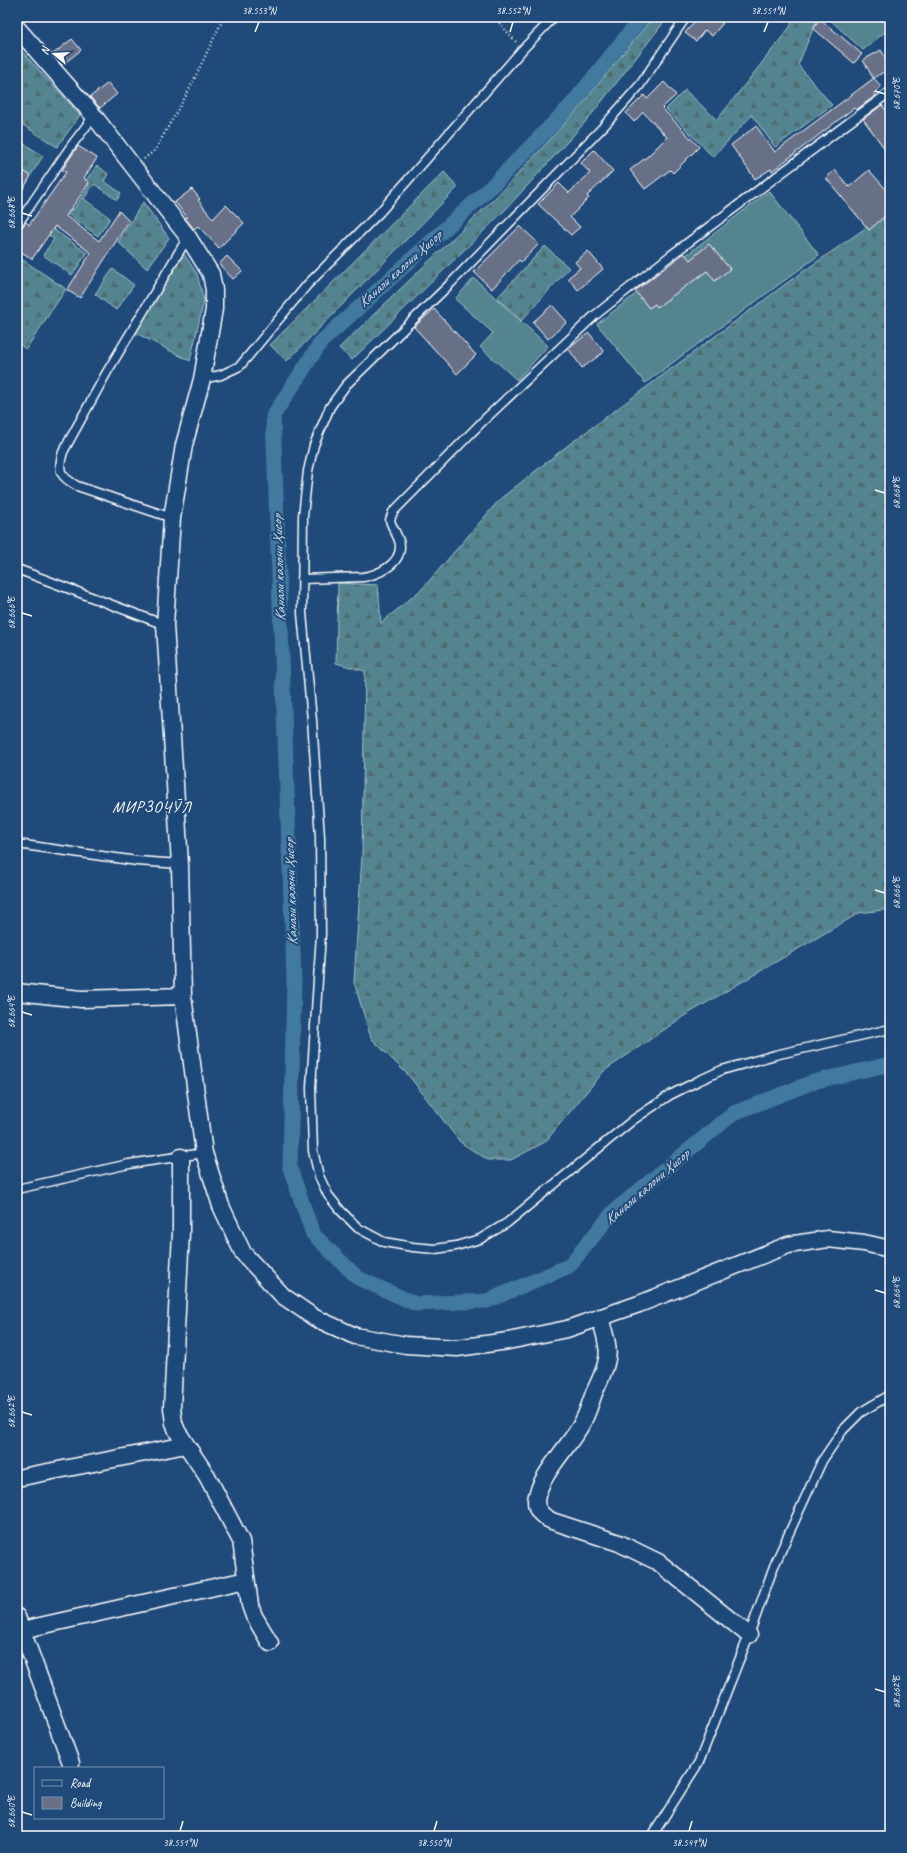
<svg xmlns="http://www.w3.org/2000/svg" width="907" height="1853" font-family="Caveat,sans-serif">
<defs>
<pattern id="forest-firs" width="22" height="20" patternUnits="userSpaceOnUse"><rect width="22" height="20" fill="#528490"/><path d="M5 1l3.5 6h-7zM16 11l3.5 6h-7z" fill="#4f6b71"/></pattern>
</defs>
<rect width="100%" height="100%" fill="#1f4a7a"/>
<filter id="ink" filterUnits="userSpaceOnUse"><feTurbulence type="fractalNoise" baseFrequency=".025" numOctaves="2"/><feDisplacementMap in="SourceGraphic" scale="8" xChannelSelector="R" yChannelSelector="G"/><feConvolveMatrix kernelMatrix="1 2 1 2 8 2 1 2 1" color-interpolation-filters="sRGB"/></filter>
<g filter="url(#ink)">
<path fill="#528490" stroke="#a8c2c8" d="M827 17H890V28L863 50Z
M769 191 819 255 645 383 597 324Z
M474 278 548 346 517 380 480 347 493 333 455 299Z"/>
<path fill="url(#forest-firs)" stroke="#a8c2c8" d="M653 17H668L588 119 507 208 352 360 339 348 498 195 579 108Z
M794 17H818L798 65 832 105 775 147 752 115 713 157 666 109 685 90 717 120 790 27Z
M17 46 80 115 57 147 17 121Z
M17 139 43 156 17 197Z
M97 165 108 174 104 181 121 193 117 200 94 184 84 199 110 218 98 236 65 212 53 229 87 253 72 275 43 255 54 239 31 222 66 205 73 210 89 186 84 183Z
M444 172 458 187 287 361 270 345Z
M143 202 169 238 147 269 118 242Z
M890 211V909L859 913 684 1016 604 1071 545 1142 511 1160H488L460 1142 409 1076 371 1038 354 982 362 856 365 671 336 663 338 583 378 585 381 623 423 588 500 499 567 446 791 280Z
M545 246 569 268 521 321 497 298Z
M184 254 197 274 204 300 190 361 134 332Z
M17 256 66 289 26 349 17 343Z
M113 269 134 285 116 310 95 294Z"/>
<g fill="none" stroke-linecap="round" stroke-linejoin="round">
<path stroke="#42799f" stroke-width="15" d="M642 17 573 103 491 187 321 342 273 416 294 979 290 1168 313 1234 358 1278 416 1304 487 1301 569 1266 614 1211 734 1113 813 1082 890 1064"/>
</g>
<path fill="#687088" stroke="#fff" d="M691 17H716L723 23 712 36 705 30 696 41 685 33 695 21Z
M820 19 862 54 854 63 813 28Z
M72 39 81 50 62 65 53 54Z
M881 50 890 65V69L873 78 863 60Z
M874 78 881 87 874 93 875 96 856 110 854 108 772 171 771 169 755 179 731 145 756 126 775 152Z
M664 82 676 95 662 108 699 147 673 173 670 170 645 189 630 170 648 156 667 137 643 112 634 122 626 113 644 95 647 99Z
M108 83 117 94 100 108 90 97Z
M882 105 890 115V156L863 119Z
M78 146 97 158 84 178 89 183 66 216 99 241 119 211 129 221 80 298 67 290 91 253 55 226 32 259 17 249V230L21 228 26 222 29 225 66 172 62 170Z
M594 150 613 171 587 196 589 198 570 217 580 227 571 235 538 204 559 183 569 193 590 173 581 163Z
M17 167 31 176 17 199Z
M835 170 849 187 869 170 890 194V212L869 230 826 178Z
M192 189 200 199 198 200 213 219 226 205 244 223 219 248 198 226 194 229 185 218 187 217 175 202Z
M520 226 539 244 521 262 519 260 492 289 474 272Z
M709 244 730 269 715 281 707 271 657 307 655 304 649 308 635 291 684 253 690 260Z
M588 251 603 269 578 290 568 278 580 268 575 262Z
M227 256 242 271 233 279 219 264Z
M552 305 567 322 548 339 533 322Z
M434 309 476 355 457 374 414 327Z
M589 333 604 352 582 368 568 348Z"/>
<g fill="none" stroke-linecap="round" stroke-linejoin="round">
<g stroke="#fff" stroke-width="11">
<path id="service" d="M686 17 640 85 603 127 451 283 346 385 330 407 314 445 308 471 303 516 302 613 312 720 320 837 321 934 311 1087 313 1151 319 1176 328 1195 340 1210 358 1228 384 1242 413 1247 435 1249 456 1246 480 1239 507 1223 633 1120 670 1095 698 1081 722 1070 775 1055 890 1029
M17 225 71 146 94 116
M202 379 221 375 240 366 307 285 379 213 522 50 554 17
M172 518 77 486C60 476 57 472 63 452L107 372 188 237
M17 569 165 625
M302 579 363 577C377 575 400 565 400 547 401 539 392 529 390 520L393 512 483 421 594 316 670 256 890 92
M17 844 137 861 180 864
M17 1189 129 1164 204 1153
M652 1836 699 1762 749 1635 774 1566 822 1461 843 1430 861 1412 890 1395"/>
</g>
<g stroke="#fff" stroke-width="19">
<path id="minor" d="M17 28 94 116 188 237 211 274 214 290V309L202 379 184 445 172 518 165 625 180 864 183 996 204 1153 221 1206 243 1253 283 1296 315 1318 355 1336 406 1345 457 1348 508 1341 567 1329 639 1304 788 1245 828 1239 864 1243 890 1249
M17 992 81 999 183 996
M181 1157V1233L172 1408 174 1423 177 1431 207 1476 241 1541 250 1605 254 1616 270 1643
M600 1317C603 1330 610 1346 607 1359 605 1371 599 1382 594 1393 590 1404 587 1415 581 1425 570 1445 538 1477 536 1501 536 1511 543 1517 552 1521L619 1543 658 1562 749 1635
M17 1478 186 1445
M17 1617 71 1763
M22 1630 246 1580"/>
</g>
<path stroke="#fff" stroke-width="2.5" stroke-dasharray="1 3" stroke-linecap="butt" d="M494 17 516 42
M144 159 155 150 188 92 224 17"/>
<use href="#service" stroke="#1f4a7a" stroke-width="8"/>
<use href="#minor" stroke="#1f4a7a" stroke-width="16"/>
</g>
</g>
<path fill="none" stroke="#fff" stroke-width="1.5" d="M255 32 259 22M510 32 513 22M764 32 768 22M875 91 885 94M22 213 32 216M875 490 885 493M22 613 32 616M875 890 885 893M22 1012 32 1015M875 1290 885 1293M22 1412 32 1415M875 1689 885 1692M22 1812 32 1815M180 1831 183 1821M434 1831 437 1821M689 1831 692 1821"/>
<g text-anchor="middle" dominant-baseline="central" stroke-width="4" stroke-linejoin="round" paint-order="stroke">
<g font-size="15" font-style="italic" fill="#d0dee7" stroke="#1f4a7a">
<text transform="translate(400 269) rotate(-42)">Канали калони Ҳисор</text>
<text transform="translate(279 568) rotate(-92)">Канали калони Ҳисор</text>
<text transform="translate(291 892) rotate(-92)">Канали калони Ҳисор</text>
<text transform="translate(647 1187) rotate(-41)">Канали калони Ҳисор</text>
</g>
<g font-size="16" letter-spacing="1" fill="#fff" stroke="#1f4a7a">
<text x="152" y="807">МИРЗОЧӮЛ</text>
</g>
</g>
<rect width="907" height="1853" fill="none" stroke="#1f4a7a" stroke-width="44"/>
<rect x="34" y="1767" width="130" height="52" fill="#1f4a7a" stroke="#7992af"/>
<rect x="42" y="1780" width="20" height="6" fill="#1f4a7a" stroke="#7992af"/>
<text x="70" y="1787" font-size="12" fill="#ffffff">Road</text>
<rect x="42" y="1797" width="20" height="12" fill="#687088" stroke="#7992af"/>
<text x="70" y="1807" font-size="12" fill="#ffffff">Building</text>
<g transform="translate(54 54) rotate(288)" stroke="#1f4a7a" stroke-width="3" paint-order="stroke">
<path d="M0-3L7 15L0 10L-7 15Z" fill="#ffffff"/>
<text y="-6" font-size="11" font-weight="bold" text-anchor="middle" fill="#ffffff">N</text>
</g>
<rect x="22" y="22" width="863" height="1809" fill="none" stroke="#fff" stroke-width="1.5"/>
<g font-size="10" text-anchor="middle" fill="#fff">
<text x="259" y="14">38.553°N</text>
<text x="513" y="14">38.552°N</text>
<text x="768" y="14">38.551°N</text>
<text transform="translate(896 94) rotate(-90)" y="4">68.670°E</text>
<text transform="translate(11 213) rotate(-90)" y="4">68.668°E</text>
<text transform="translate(896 493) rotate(-90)" y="4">68.668°E</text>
<text transform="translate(11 613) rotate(-90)" y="4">68.666°E</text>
<text transform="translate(896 893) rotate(-90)" y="4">68.666°E</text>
<text transform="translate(11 1012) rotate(-90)" y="4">68.664°E</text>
<text transform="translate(896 1293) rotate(-90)" y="4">68.664°E</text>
<text transform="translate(11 1412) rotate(-90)" y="4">68.662°E</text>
<text transform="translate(896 1692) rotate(-90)" y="4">68.662°E</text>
<text transform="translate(11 1812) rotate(-90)" y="4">68.660°E</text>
<text x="180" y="1846">38.551°N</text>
<text x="434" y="1846">38.550°N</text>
<text x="689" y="1846">38.549°N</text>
</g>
</svg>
